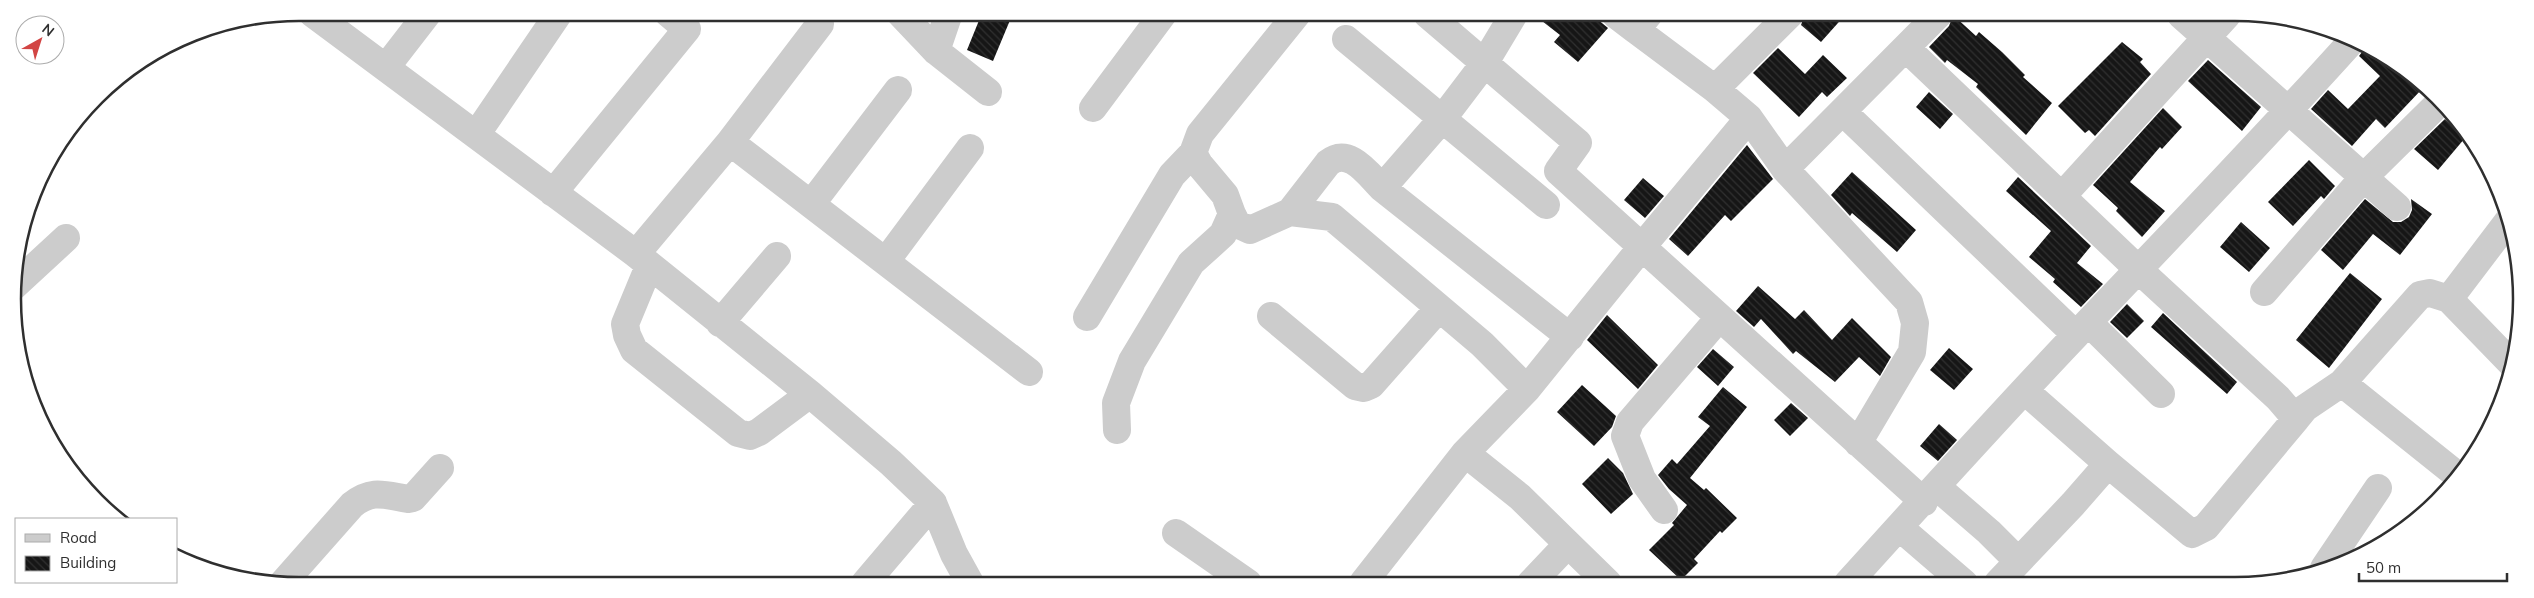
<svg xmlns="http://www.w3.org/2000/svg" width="2534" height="598" font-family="Mulish,sans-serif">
<defs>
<pattern id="building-back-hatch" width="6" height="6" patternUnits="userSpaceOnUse" patternTransform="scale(1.25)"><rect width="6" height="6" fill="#161616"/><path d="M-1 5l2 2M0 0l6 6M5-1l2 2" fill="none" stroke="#303030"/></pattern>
</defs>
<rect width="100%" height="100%" fill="#fff"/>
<path fill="url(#building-back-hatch)" d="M982 13H1013L993 61 967 50Z
M1533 14H1591L1608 28 1578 62 1554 42 1560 35Z
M1805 14H1846L1821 42 1801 25Z
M1953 15 1976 36 1979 32 2002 52 2025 75 2023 77 2052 103 2026 135 1976 87 1978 84 1947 60 1945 63 1929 47 1949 26Z
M2122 42 2143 59 2140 62 2151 74 2095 136 2089 130 2085 133 2058 106Z
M2366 47 2378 51 2422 89 2385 128 2376 119 2352 146 2311 109 2328 90 2348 109 2380 76 2359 56Z
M1778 48 1805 74 1823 55 1847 78 1827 97 1822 92 1799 117 1753 73Z
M2208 60 2261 107 2242 131 2188 81Z
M1929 92 1953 114 1940 129 1916 107Z
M2163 108 2182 127 2162 149 2160 147 2130 182 2165 211 2142 237 2116 211 2118 208 2093 185Z
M2445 119 2465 138 2438 170 2414 149Z
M1747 145 1773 179 1731 221 1725 215 1688 256 1669 239Z
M2309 160 2335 186 2324 199 2321 196 2293 226 2268 202Z
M1852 172 1916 230 1897 252 1852 213 1850 216 1831 195Z
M2018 177 2091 246 2077 263 2103 284 2081 307 2053 282 2055 279 2029 257 2051 231 2006 191Z
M1643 178 1664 196 1645 218 1624 200Z
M2365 199 2393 222H2401L2409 217 2412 210 2411 199 2432 214 2400 255 2373 234 2343 270 2321 250Z
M2241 222 2270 248 2249 272 2220 247Z
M2350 273 2382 299 2329 368 2296 340Z
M1758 286 1795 319 1804 310 1832 340 1852 318 1891 357 1880 376 1859 357 1835 382 1796 351 1793 354 1761 319 1754 327 1736 311Z
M2127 304 2144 321 2127 338 2110 322Z
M2163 313 2237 382 2227 394 2151 327Z
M1607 315 1658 365 1638 389 1587 340Z
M1949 348 1973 369 1954 390 1930 370Z
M1713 349 1734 367 1718 386 1697 367Z
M1582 385 1616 416 1612 427 1594 446 1557 412Z
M1723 387 1747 407 1690 478 1704 490 1706 488 1737 518 1722 533 1720 531 1694 559 1698 563 1681 580 1649 550 1674 525 1672 523 1687 505 1669 489 1658 475 1672 459 1677 464 1710 426 1698 417Z
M1791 403 1808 418 1790 436 1774 420Z
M1939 424 1957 440 1938 461 1920 446Z
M1608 458 1623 473 1633 494 1611 514 1582 484Z"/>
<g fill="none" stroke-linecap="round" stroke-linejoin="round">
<path stroke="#ccc" stroke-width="28" d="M312 13 636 254 810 394 891 463 933 503 954 554 970 583
M900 13 936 51 988 92
M1427 14 1578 143 1558 171 1924 502
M1615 14 1636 30
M1649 14 1636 30 1715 89 1749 118 1785 169 1909 302 1915 323 1912 352 1858 443
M2181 15 2397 207
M1346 39 1546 205
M1906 48 2140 271 2278 398 2296 419 2305 408 2342 383 2420 295 2430 293 2449 299 2511 363
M936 51 949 13
M387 66 428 13
M1715 89 1790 14
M1093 108 1163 14
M1843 112 2076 335
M476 135 559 13
M730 142 1029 372
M1785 169 1938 15
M1382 188 1443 118 1484 64 1514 14
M553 193 687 29 668 13
M2062 196 2227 15
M812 203 898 90
M1290 212 1328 163C1349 146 1368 174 1382 188L1570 337
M1232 214 1237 224 1250 230 1290 212 1332 217 1482 344 1527 389
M636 254 730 142 820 24
M886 261 970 148
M649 266 625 324 627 335 634 350 738 433 750 436 759 432 810 394
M14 286 66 238
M2264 292 2363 178 2438 104
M2449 299 2509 220
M1271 316 1355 386 1364 388 1371 385 1439 308
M1087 317 1172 175 1193 153
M720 323 777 256
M2089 323 2161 394
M2342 383 2457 475
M1117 430 1116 403 1132 361 1191 263 1223 234 1232 214 1225 195 1199 164 1193 153 1200 134 1297 14
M1465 453 1520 497 1568 544 1531 583
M2108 464 2192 534 2206 527 2296 419
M1937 487 1989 532 2018 561
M1664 510 1642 479 1625 436 1630 422 1719 318
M1899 527 1964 583
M1176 533 1248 583
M1568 544 1608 583
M2324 568 2378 488
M283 583 352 505C372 489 384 495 408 499L413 498 440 468
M865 583 933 503
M1363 583 1465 453 1527 389 1641 248 1749 118
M1848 583C1923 500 1998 417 2075 336 2168 238 2261 142 2351 42
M1998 583 2073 504 2108 464 2025 391"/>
</g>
<path d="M0 0H2534V598H0ZM299 21H2235A278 278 0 0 1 2513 299V299A278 278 0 0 1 2235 577H299A278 278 0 0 1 21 299V299A278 278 0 0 1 299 21Z" fill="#fff" fill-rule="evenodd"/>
<path fill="none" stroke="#2f2f2f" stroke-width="2.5" d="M299 21H2235A278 278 0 0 1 2513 299V299A278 278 0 0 1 2235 577H299A278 278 0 0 1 21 299V299A278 278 0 0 1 299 21Z"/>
<rect x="15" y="518" width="162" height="65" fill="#ffffff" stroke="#acacac"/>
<rect x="25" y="534" width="25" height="8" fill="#cccccc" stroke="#acacac"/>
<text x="60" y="543" font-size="15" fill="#2f2f2f">Road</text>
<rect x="25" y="556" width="25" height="15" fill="url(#building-back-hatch)" stroke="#acacac"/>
<text x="60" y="568" font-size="15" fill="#2f2f2f">Building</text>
<g transform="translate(40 40) rotate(39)"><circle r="24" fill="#ffffff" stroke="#acacac"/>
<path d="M0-4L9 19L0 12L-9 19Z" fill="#d24544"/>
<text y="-8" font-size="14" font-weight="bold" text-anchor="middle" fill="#2f2f2f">N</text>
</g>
<path d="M2359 573v8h148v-8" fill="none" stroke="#2f2f2f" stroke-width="2.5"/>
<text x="2366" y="573" font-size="15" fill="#2f2f2f" stroke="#ffffff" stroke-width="4" paint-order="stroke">50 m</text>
</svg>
